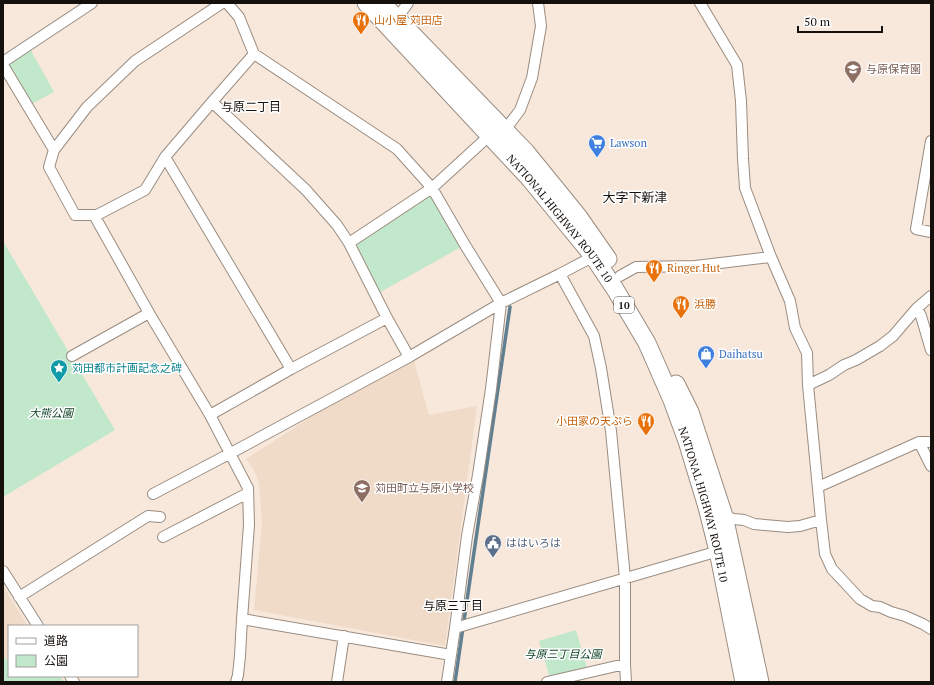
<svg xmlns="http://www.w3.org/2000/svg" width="934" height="685" font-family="'PT Serif','Noto Sans JP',serif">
<rect width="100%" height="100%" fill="#f7e8db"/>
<path fill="#f0dbc9" d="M414 361 429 415 477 406 445 646 254 610 262 523 259 483 254 470 246 459 322 410Z
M3 586 28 626H9V676L3 682Z"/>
<path fill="#c2e8cc" d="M28 45 54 92 28 106 3 65Z
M432 188 465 245 375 295 349 243Z
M3 241 115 430 3 497Z
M576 630 587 668 550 678 539 641Z
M3 655 6 660 9 659V676H60L64 682H3Z"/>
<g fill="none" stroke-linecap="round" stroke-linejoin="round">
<path stroke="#607f91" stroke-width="3.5" d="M455 682 510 307"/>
<g stroke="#9a8c80" stroke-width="12">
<path id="minor" d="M227 3 239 17 254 54 397 149 432 188 465 245 501 303 491 389 478 475 467 536 455 628 447 682
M700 3 737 65 741 101 743 159 745 188 771 257 790 301 795 328 807 353 808 385 821 520 825 554 832 569 860 599 872 606 880 607 891 612 905 616 923 624 931 629
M397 18 408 3
M254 54 212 102 306 190 337 225 349 243 387 318 409 357
M3 62 92 3
M3 65 54 150 49 167 75 215H97L145 190 165 157 212 102
M931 141 916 229 931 232
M54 150 87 107 135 61 222 3
M165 157 291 369
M94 215 149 313 210 415 248 488 249 525 242 619 240 656 238 675 236 682
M349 243 432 188 490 135 505 130 520 110 532 78 541 26 538 3
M560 274 594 336 601 368 611 431 625 578V664L626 682
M620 276 636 267 695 266 771 257
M917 308 921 316 931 350
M72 356 149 313
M808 385 829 375 844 365 856 360 880 346 893 336 917 308 931 296
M210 415 291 369 387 318
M919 442 931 466
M818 487 919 442H931
M153 494 229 454 409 357 501 303 560 274 596 255
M721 515 734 519 744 520 754 524 788 527 800 526 821 520
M163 537 248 493
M3 571 38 626
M19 597 148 516 160 517
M242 619 451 655
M455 628 722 550
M70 676 74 682
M337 682 344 636
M547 682 625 664"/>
</g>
<g stroke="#9a8c80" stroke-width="19">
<g id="trunk">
<path id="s1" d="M366 3 530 179 593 256 615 289 647 343 672 400 687 441 707 507 718 551 744 682"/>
<path d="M382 3 526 152 578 216 608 259"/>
<path d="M676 384 690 412 724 516 760 682"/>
</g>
</g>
<use href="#minor" stroke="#fff" stroke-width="10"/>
<use href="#trunk" stroke="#fff" stroke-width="17"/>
</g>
<defs>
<g id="restaurant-pin" transform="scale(0.9)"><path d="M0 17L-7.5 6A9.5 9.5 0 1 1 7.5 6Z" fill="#e8710a" stroke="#fff"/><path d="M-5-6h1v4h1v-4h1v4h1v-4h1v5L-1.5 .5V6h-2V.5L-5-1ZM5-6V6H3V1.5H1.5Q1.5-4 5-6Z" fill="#fff"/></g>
<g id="school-pin" transform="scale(0.9)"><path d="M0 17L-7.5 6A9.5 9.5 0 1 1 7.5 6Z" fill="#8d6e63" stroke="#fff"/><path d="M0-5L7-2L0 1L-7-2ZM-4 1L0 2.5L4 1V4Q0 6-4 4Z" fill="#fff"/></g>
<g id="supermarket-pin" transform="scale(0.9)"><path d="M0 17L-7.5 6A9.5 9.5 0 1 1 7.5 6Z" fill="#3f7fe0" stroke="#fff"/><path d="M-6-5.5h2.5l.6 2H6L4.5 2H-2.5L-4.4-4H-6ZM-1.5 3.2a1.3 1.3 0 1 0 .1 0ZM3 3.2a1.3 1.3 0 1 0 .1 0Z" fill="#fff"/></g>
<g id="shop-pin" transform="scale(0.9)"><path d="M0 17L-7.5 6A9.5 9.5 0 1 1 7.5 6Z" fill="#3f7fe0" stroke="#fff"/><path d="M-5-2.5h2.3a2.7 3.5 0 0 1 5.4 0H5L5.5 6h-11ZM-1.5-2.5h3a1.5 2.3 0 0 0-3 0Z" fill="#fff"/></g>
<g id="sight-pin" transform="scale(0.9)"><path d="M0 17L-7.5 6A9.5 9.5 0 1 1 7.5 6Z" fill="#0f9aa8" stroke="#fff"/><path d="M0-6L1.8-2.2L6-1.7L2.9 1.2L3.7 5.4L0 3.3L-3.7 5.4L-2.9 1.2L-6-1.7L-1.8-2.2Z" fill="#fff"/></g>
<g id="civic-pin" transform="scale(0.9)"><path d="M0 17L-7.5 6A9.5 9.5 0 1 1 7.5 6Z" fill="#5c6f8a" stroke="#fff"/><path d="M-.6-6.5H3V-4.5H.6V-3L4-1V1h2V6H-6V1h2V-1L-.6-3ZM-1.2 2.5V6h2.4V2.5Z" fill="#fff"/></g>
</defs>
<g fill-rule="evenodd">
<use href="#restaurant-pin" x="361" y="20"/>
<use href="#school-pin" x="853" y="69"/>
<use href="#supermarket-pin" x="597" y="143"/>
<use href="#restaurant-pin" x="654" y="268"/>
<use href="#restaurant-pin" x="681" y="304"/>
<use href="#shop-pin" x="706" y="354"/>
<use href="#sight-pin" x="59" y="368"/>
<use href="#restaurant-pin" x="646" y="421"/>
<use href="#school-pin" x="362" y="488"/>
<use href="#civic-pin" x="493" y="543"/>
</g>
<g text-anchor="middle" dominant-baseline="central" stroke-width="3" stroke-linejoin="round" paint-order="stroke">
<rect fill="#fff" stroke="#5b5855" stroke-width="1" x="614" y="297" width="20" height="16" rx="3"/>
<g font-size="10" font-weight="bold" fill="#15100c">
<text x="624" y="305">10</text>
</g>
<g font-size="11" fill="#c56008" stroke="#fff" text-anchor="start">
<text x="374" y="20">山小屋 苅田店</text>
<text x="667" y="268">Ringer Hut</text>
<text x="694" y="304">浜勝</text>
<text x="633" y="421" text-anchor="end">小田家の天ぷら</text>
</g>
<g font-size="11" fill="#785e54" stroke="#fff" text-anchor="start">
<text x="866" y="69">与原保育園</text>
<text x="375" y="488">苅田町立与原小学校</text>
</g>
<g font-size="11" fill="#366cbe" stroke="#fff" text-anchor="start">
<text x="610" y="143">Lawson</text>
<text x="719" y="354">Daihatsu</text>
</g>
<g font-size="11" fill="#15100c" stroke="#fff">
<text stroke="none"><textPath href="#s1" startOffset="290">NATIONAL HIGHWAY ROUTE 10</textPath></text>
<text stroke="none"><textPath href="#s1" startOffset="614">NATIONAL HIGHWAY ROUTE 10</textPath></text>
</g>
<g font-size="11" fill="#0d838f" stroke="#fff" text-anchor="start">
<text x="72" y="368">苅田都市計画記念之碑</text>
</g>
<g font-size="11" font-style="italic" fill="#073c1e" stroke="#fff">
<text x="51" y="413">大熊公園</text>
<text x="563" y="654">与原三丁目公園</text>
</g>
<g font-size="11" fill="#4e5e75" stroke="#fff" text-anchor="start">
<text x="506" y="543">ははいろは</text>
</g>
<g font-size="12" fill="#15100c" stroke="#fff">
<text x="251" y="106">与原二丁目</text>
<text x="453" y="605">与原三丁目</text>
</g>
<g font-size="13" fill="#15100c" stroke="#fff">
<text x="635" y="197">大字下新津</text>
</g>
</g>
<rect width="934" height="685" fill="none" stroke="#15100c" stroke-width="8"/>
<rect x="8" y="625" width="130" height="52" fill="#ffffff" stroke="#a19f9e"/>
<rect x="16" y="638" width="20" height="6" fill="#ffffff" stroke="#a19f9e"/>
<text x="44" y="645" font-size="12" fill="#15100c">道路</text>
<rect x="16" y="655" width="20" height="12" fill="#c2e8cc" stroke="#a19f9e"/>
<text x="44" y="665" font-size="12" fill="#15100c">公園</text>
<path d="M798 26v6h84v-6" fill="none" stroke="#15100c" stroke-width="2"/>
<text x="804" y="26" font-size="12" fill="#15100c" stroke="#ffffff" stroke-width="3" paint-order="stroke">50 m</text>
</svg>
